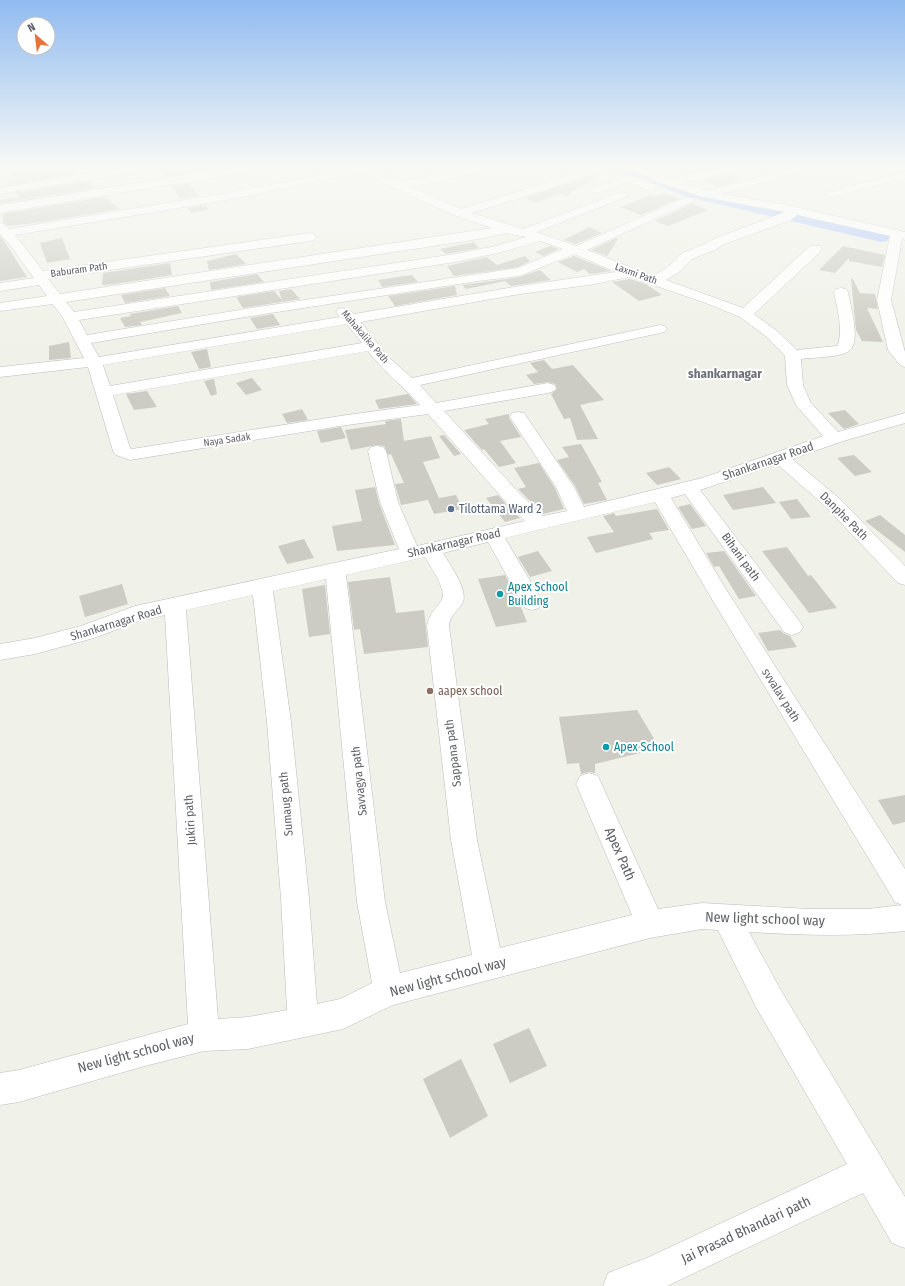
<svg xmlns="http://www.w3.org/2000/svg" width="905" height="1286" font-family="'Fira Sans Condensed',sans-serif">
<rect width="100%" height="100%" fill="#f0f1e8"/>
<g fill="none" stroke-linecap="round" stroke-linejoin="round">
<path fill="#acc5fd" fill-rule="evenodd" d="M611 167H634L699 190 881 232 887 233 890 237 887 241 881 242 688 197 614 170Z"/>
</g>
<path fill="#ccccc4" d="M27 167H72L79 173 10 185 7 181 16 179 8 172Z
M158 167H206L207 170 165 177Z
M675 167H711L712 168 688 173Z
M726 174 740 180 717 187 702 180Z
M587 177 595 179 566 196 560 194 536 203 524 198Z
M87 181 95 188 0 203V200L20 197 16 193Z
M189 183 199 196 181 199 171 186Z
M664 193 679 199 641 215 620 207 649 196 654 197Z
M105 197 119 209 43 222 8 226 3 222 2 214Z
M692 204 708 210 668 226 655 221Z
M206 205 208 209 191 213 188 208Z
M589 227 602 233 576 244 564 240Z
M0 236 2 238 27 277 0 281Z
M62 238 70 259 47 263 40 243Z
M616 238 618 239 607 256 591 250Z
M474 242 479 248 446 254 440 249Z
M550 246 559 249 543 256 535 252Z
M843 246 885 255 882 267 849 261V258L835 273 819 270Z
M236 254 246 264 209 270 207 261Z
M525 256 530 261 518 267 454 276 447 266 487 257 497 265Z
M574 256 611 271 590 274 584 269 577 272 558 262Z
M170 263 172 275 115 284 102 285 103 273Z
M540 270 551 280 511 286 505 281 466 289 462 285 520 277Z
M257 274 264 282 211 290 210 282Z
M412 275 418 282 382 287 378 280Z
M630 279 646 284 662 295 639 301 612 282Z
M851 279H853L860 293 875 294 878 309 867 308 883 342 862 341 856 330Z
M455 286 457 295 395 306 388 296Z
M165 288 170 296 125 303 121 295Z
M291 289 300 299 243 308 236 297 274 291 282 300 279 291Z
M178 306 182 313 140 322 142 325 125 327 120 318 131 316 130 314Z
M273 314 280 325 257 329 250 318Z
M69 342 71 358 49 360V346Z
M207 349 211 367 199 369 191 352Z
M544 360 552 369 573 365 604 400 580 405 598 439 577 440 570 418 564 419 551 394 557 389 555 384 548 382 534 384 526 375 538 372 530 363Z
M252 378 262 390 246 395 236 383Z
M214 379 217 394 211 396 204 381Z
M147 391 157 407 134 410 126 394Z
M408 394 417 404 379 409 375 400Z
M302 409 308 420 287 423 282 414Z
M845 410 859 424 844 429 828 413Z
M509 414V418L521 437 500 441 516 463 499 467 484 449 482 450 464 430 489 424 485 419Z
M401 419 404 441 431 436 440 458 423 462 439 498 456 495 463 509 434 514 428 500 401 505 395 484 404 483 391 454 388 455 384 446 377 445 351 450 345 430 386 424 385 421Z
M341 427 346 438 321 443 317 431Z
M444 435 461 454 454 456 439 436Z
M581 444 602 482 598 483 607 500 584 504 575 486 557 460 569 457 562 447Z
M854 455 872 472 855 476 837 458Z
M539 463 555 488 564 509 543 514 518 489 526 487 514 468Z
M669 467 681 479 657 485 646 473Z
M375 487 379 503 395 545 337 551 332 526 362 521 355 490Z
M763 487 776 503 733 510 723 495Z
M498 495 505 503 520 518 505 522 486 498Z
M797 499 811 517 791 519 779 502Z
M690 504 706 526 692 529 678 507Z
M657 509 669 530 649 533 653 539 596 553 587 537 614 532 603 516 614 513 616 516Z
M880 515 905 535V552L865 521Z
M304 539 314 558 287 564 278 546Z
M787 547 808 576 811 575 837 608 809 613 762 551Z
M538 551 552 571 530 577 518 557Z
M724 551 756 596 739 599 719 566 714 567 706 553Z
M505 575 516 595 527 622 496 627 478 579Z
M390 577 396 613 424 610 428 647 364 654 360 629 354 630 348 582Z
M122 584 128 604 85 617 79 596Z
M325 585 330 634 309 637 302 589Z
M780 630 783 633 790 636 797 647 768 651 758 633Z
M637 710 656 742 640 753 595 764V773L589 772 581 774 579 763 567 764 559 717Z
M905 795V822L893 825 878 800Z
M529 1028 547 1066 510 1083 493 1044Z
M461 1059 488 1116 450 1138 423 1079Z"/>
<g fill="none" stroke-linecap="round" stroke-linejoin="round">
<g stroke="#babbc1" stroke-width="1">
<path id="minor" d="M0 167H18L17 169 0 172Z
M125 167H151L146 170 0 194V188Z
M236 167H262L257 170 0 213V205Z
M351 167H366L400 182 473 167H484L485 169 484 171 411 187 461 209 556 180 590 167H606L605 169 564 184 472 213 523 229 618 193H626L628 195 626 197 537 232 576 246 684 198H692L694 200 692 202 587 250 653 276 669 266 682 253 705 244 714 239 785 212 703 197 666 185 628 169 627 167H642L671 179 723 167H743L742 169 683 183 707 191 792 167H810L809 169 721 194 782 204 905 232V240L902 239 891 300 905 352V367L900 365 888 350 877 300 890 236 797 215 791 220 722 245 715 250 692 259 679 272 666 280 743 308 810 246H820L821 249 820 252 754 314 777 331 797 350 836 346 838 345C843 327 837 309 834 292L836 289 841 288 846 289 848 292C850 304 861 341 850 350 842 358 813 357 801 359L803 385 811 403 838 432 905 413V423L840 442 792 459 839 498 905 566V585L898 583 825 506 777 464 700 490 800 622 803 627 800 632 792 635 784 632 685 494 671 498 727 591 905 869V931C853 937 801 935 749 932L779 987 905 1197V1248L892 1243 863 1193 667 1286H603L608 1273 649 1257 847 1164 757 1009 718 930 702 929 650 938 393 1005 343 1029 248 1049 204 1051 145 1066 19 1102 0 1105V1073L19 1070 188 1024 165 615 139 621 94 638 35 654 0 660V644L35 638 81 626 135 606 399 549 380 502 368 451 371 447 377 446 383 447 386 451 398 502 417 546 525 521 506 502 428 414 340 426 130 460 116 455 113 451 88 367 0 377V367L84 358 63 318 53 304 0 311V303L47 296 39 285 0 291V283L34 278 10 245 0 234V223L4 224 9 229 228 193 316 176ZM359 172 456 216 492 228 60 294 48 279 310 241 314 240 316 237 314 234 310 233 43 271 15 235 228 200ZM506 233 526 237 496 246 455 254 74 312 66 302 479 239ZM540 241 563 249 518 268 258 307 87 335 79 320 455 262 498 253ZM574 254 616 272 520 286 354 314C348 309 345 307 338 309L336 312 340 317 99 357 91 343 258 315 478 281 520 276ZM630 277 703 302 740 317 767 337 785 356 787 385 796 405 823 436 702 478 584 507 574 487 524 413 518 412 512 413 510 417 556 487 567 511 543 516 520 494 444 411 548 393 554 391 556 388 554 385 548 383 436 403 420 385 660 333 665 332 667 329 665 326 660 325 412 378 387 356 361 322 520 294 589 285ZM347 324 362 343 110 386 103 365ZM368 351C383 371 403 386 420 405L340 416 132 449 130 448 113 395ZM655 502 713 601 895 902 902 905 868 909H809L702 903 658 909 598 776 589 773 580 776 576 784 632 915 500 948 477 840 449 626C451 612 458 612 463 602 468 589 449 564 443 553L488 542 525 608 532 610 539 608 543 603 505 538ZM425 557C430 566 447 590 442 599 435 612 431 609 427 626L451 840 472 955 400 973 385 902 346 575ZM326 579 357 902 372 983 340 999 317 1004 309 898 291 722 273 591ZM253 595 267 722 281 898 287 1010 248 1017 218 1019 186 610Z
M905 172V178L832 197 828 196 826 194 828 192Z
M627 176C636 177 650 180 656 187L654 189H646L628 182 597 193 593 192 591 190 593 188Z"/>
</g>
<use href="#minor" fill="#fff" fill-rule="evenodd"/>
</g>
<linearGradient id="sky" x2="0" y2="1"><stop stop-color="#90bbf0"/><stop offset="0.48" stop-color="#f8f9f5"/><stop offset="1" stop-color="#f8f9f5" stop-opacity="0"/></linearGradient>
<rect width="905" height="347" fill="url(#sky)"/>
<circle fill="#5c6f8a" stroke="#fff" stroke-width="1.5" cx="451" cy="509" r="4"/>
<g fill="#0f9aa8" stroke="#fff" stroke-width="1.5">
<circle cx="500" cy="594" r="4"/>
<circle cx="606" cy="747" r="4"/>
</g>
<circle fill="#8d6e63" stroke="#fff" stroke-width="1.5" cx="430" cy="691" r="4"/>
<g text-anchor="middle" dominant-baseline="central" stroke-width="4" stroke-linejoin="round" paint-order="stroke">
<g font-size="10" fill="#5f6168" stroke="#fff">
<text transform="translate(79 270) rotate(-8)">Baburam Path</text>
<text transform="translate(636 274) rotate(20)">Laxmi Path</text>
<text transform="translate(365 337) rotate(49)">Mahakalika Path</text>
<text transform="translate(227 440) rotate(-8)">Naya Sadak</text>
</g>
<g font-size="12" fill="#5f6168" stroke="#fff">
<text transform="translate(768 461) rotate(-19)">Shankarnagar Road</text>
<text transform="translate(844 516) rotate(45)">Danphe Path</text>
<text transform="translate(454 543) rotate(-13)">Shankarnagar Road</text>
<text transform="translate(741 557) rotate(54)">Bihani path</text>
<text transform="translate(116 623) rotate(-17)">Shankarnagar Road</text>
<text transform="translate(781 695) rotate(58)">svvalav path</text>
<text transform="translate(453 753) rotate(-97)">Sappana path</text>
<text transform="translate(359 781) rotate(-96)">Savvagya path</text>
<text transform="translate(286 804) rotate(-95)">Sumaug path</text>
<text transform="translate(190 820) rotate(-94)">Jukiri path</text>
</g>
<g font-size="12" fill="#4e5e75" stroke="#fff" text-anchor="start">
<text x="459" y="509">Tilottama Ward 2</text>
</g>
<g font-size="12" fill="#0d838f" stroke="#fff" text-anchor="start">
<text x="508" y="587">Apex School<tspan x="508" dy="14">Building</tspan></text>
<text x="614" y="747">Apex School</text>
</g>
<g font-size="12" fill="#785e54" stroke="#fff" text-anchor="start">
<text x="438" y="691">aapex school</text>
</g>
<g font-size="13" font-weight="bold" fill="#70727a" stroke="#fff">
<text x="725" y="373">shankarnagar</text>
</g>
<g font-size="14" fill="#5f6168" stroke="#fff">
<text transform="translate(620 854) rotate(66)">Apex Path</text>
<text transform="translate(765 919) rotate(2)">New light school way</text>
<text transform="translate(448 977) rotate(-15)">New light school way</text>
<text transform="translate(136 1053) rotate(-15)">New light school way</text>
<text transform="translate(746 1230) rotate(-25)">Jai Prasad Bhandari path</text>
</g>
</g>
<g transform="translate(36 36) rotate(332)"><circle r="19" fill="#ffffff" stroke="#bfc0c3"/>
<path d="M0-3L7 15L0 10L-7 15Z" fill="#e67339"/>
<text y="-6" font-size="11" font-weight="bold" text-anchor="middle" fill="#5f6168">N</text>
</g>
</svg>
